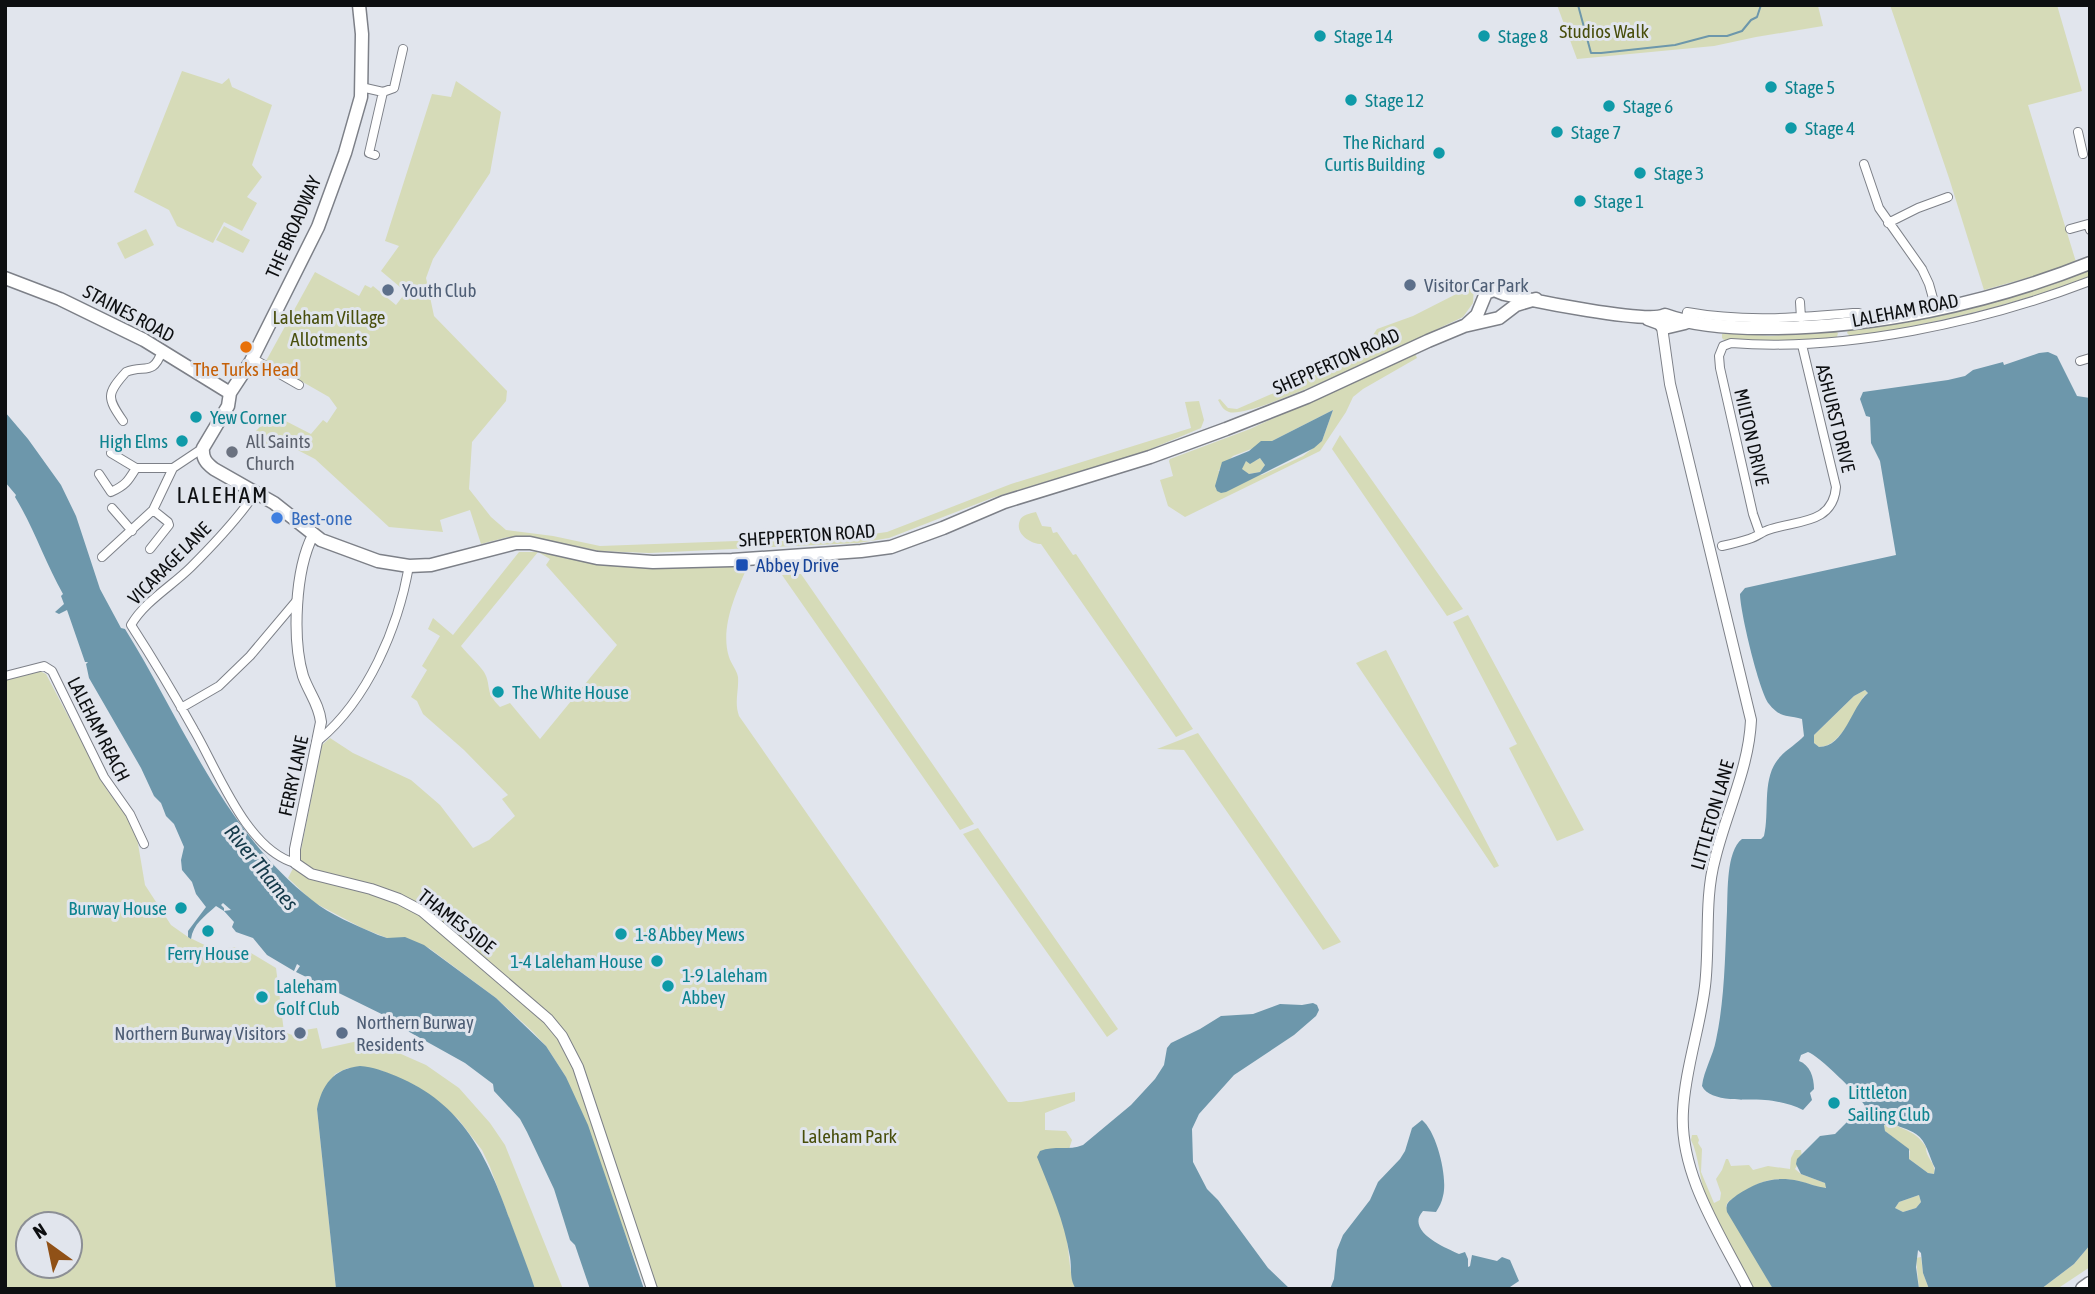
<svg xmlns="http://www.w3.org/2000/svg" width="2095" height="1294" font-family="'Asap Condensed',sans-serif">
<rect width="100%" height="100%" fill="#e1e5ed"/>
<path fill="#d6dbb8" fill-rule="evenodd" d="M1557 5H1820L1818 6 1823 26 1756 37 1714 46 1577 59Z
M1890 5H2057L2082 91 2028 105 2076 262 2041 274 1984 290 1949 178Z
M182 71 222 84 229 78 232 87 272 105 252 165 262 177 247 197 257 203 242 231 224 222 213 243 177 226 169 210 134 192Z
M456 81 501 112 490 173 433 259 426 278 434 316 507 391 506 401 472 442 469 489 491 517 506 530 553 536 600 546 851 537 887 532 1011 484 1191 428 1185 402 1199 401 1204 420 1201 428 1146 451 992 498 889 538 858 543 649 553 600 551 532 537H508L481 544 470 510 440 520 443 532 389 527 315 459 282 442 280 444 275 442 262 450 256 431 272 414 311 434 323 420 327 423 337 408 329 397 266 361 315 272 359 296 365 285 371 288 373 286 396 305 406 292 381 271 399 246 385 241 432 94 451 97Z
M224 226 250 240 243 253 216 240Z
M146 229 154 245 125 259 117 243Z
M2090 268V276C2013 306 1932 324 1851 337L1847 333 1848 330 1882 324 2037 289Z
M1474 285 1473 303 1463 317C1428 333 1254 420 1229 412 1223 410 1221 405 1218 400L1220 399 1228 408 1237 409 1359 356 1377 329 1413 316Z
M1835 331 1838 333 1837 337 1831 338 1781 343 1724 340 1722 338V334L1725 333 1771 336Z
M1415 353 1417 358 1363 389 1353 397 1346 412 1320 451 1185 517 1168 506 1160 480 1173 476 1169 461 1170 459 1250 429ZM1333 410 1322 441 1303 456 1262 475 1218 471 1233 456 1272 441Z
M1340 435 1463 609 1447 616 1332 449Z
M1260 458 1265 465 1260 472 1249 474 1241 469 1246 461H1255Z
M1036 512 1042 526 1051 527 1053 533 1057 532 1073 555 1076 554 1193 729 1176 737 1041 544C1031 544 1014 534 1020 520 1022 515 1031 513 1036 512Z
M519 552H537L590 563 736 566 746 570C735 595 720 629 729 657 731 664 737 670 738 677 739 691 734 702 739 716L1008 1102H1021L1075 1092V1101L1045 1113V1130L1066 1131 1072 1140 1068 1152 1047 1181C1053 1196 1062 1213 1065 1229 1069 1244 1069 1278 1076 1289H646L566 1077 546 1046 533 1032 496 998 429 948 387 938 362 928 313 902 288 878 300 855 322 745 330 738 353 753 411 780 440 805 473 848 489 840 515 816 502 799 508 795 464 750 423 714 417 701 411 697 427 670 422 666 440 636 428 629 433 618 453 635ZM538 552 550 559 546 565 617 645 540 739 510 703 500 707C484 691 492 686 484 672 478 663 468 655 461 646Z
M801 574 974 824 960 830 782 575Z
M1468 615 1584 830 1557 841 1509 748 1517 744 1453 622Z
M1386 650 1499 866 1494 868 1356 663Z
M40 671 46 674 107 790 135 826 145 885 171 925 188 937 215 950 234 947 246 950 276 968 284 1032 295 1036 296 1040 307 1039 305 1030 317 1028 322 1049 367 1039 426 1065 459 1088 490 1123 505 1145 563 1289H535L490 1167 482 1150 458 1119 416 1086 380 1070 348 1068 335 1074 317 1109 336 1289H5V679ZM28 1224H70V1266H28Z
M1865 690 1868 693 1864 696C1854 713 1840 747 1819 747L1814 743V735L1854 696Z
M1198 733 1341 942 1323 950 1184 750 1157 749Z
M978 828 1118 1029 1107 1037 963 834Z
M1890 1122C1906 1132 1915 1130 1926 1147 1925 1157 1937 1164 1934 1174L1928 1173 1909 1159 1910 1151 1885 1131 1884 1125Z
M1692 1135H1697L1699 1140 1698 1143 1702 1149 1701 1172 1714 1203 1720 1200 1721 1193 1716 1179 1722 1170 1726 1159H1728L1731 1166 1749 1165 1753 1170 1768 1166 1790 1169 1791 1158 1795 1150H1801L1802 1157 1795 1169 1801 1174 1825 1183 1827 1186 1824 1189C1780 1173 1766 1175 1728 1202L1726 1206 1773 1289H1753C1738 1259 1720 1230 1707 1199 1699 1180 1699 1155 1691 1140Z
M1919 1195 1921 1202 1916 1208 1903 1212 1895 1208 1899 1202Z
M2090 1245V1267L2057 1289H2041L2074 1264Z
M1921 1257 1923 1273 1929 1289H1919L1916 1258Z"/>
<path fill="#6d97ab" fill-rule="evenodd" d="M2048 352 2057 356 2077 396 2090 398V1245L2074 1264 2041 1289H1929L1923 1273 1921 1253 1918 1250 1916 1267 1919 1289H1773L1727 1212C1725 1202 1730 1201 1737 1195 1758 1181 1774 1176 1799 1181 1808 1183 1817 1187 1826 1188L1825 1183 1801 1174 1796 1164 1797 1159 1820 1136 1835 1134 1847 1122 1861 1114 1865 1106C1860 1096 1818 1055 1808 1052L1801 1055 1799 1061C1810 1065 1814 1077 1814 1089L1810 1093 1812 1100 1803 1110C1792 1104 1777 1101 1765 1100 1748 1099 1710 1103 1702 1086 1704 1070 1713 1056 1716 1040 1725 998 1725 954 1727 911 1728 892 1726 851 1742 839H1761L1764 836C1770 811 1761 777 1780 757 1787 749 1798 743 1804 736L1802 719C1787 715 1780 718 1769 704 1759 691 1740 611 1740 594L1745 588 1896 555 1880 461 1871 443 1870 417 1866 416 1860 399 1863 392 1948 380 1965 376 1973 370 2003 362 2004 365 2039 353ZM1865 690 1868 693C1851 707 1845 747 1819 747L1814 743V735L1854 696ZM1890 1122C1898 1127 1909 1129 1916 1134 1927 1141 1929 1157 1935 1168L1934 1174 1928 1173 1909 1159V1149L1885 1131 1884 1125ZM1919 1195 1921 1202 1916 1208 1903 1212 1895 1208 1899 1202Z
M1333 410 1322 441 1314 448 1226 492 1221 493 1217 491 1215 486 1222 462 1249 451 1261 441H1272ZM1260 458 1265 465 1260 472 1249 474 1242 469 1246 461 1250 464Z
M5 412 28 439 61 485 76 516 100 589 121 628 125 629C179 715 224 832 312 900 330 915 356 925 378 935L387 938 405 937 424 945 496 998 546 1046 566 1077 588 1125 644 1289H590L575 1245 570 1240 554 1189 527 1132 520 1119 494 1091 493 1084 465 1063 404 1029V1025L296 972 300 966 297 964 294 971 267 955 253 938 236 932 232 927 234 922 224 911 231 910 223 903 221 905 224 908V911L216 906C205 916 193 924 191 939L188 937V931L206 907 196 894 192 882 182 870 181 860 184 847 174 824 166 816 161 803 154 796 141 768 89 678 86 664 88 662H85L67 610 59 614 55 612 64 604 61 596 63 594C45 562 34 528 15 497L16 495 5 482Z
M1313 1003 1317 1005 1319 1010 1316 1016 1294 1035 1234 1075 1199 1114 1192 1129 1193 1162 1207 1189 1218 1200 1268 1268 1290 1289H1076C1069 1279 1072 1269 1070 1257 1064 1220 1051 1192 1037 1157L1040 1151C1054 1145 1069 1151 1083 1145L1131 1105 1155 1079 1164 1065 1167 1048 1171 1043 1200 1029 1221 1016 1253 1014 1280 1004 1302 1005Z
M360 1066C373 1067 384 1071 396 1076 464 1104 488 1158 511 1223 519 1245 528 1267 535 1289H336L317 1109C322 1085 333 1069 360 1066Z
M1422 1120C1437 1132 1448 1178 1443 1196 1442 1202 1439 1207 1436 1212L1423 1211C1405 1231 1445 1248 1459 1254L1465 1252 1468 1259V1267L1470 1266 1472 1255 1497 1261 1502 1257 1510 1260 1519 1281 1507 1289H1330L1334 1279 1337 1250 1343 1235 1370 1200 1378 1182 1400 1159 1405 1151 1412 1128Z"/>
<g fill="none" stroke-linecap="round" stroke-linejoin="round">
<path stroke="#6d97ab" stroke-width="2" d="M1578 5 1591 53H1601L1675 45 1709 36H1727L1742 31 1751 20 1757 17 1761 5"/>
<g stroke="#7d8088" stroke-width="10">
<path id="minor" d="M361 87 383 92
M2078 132 2083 154
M375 155 369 153 383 92 394 88 403 49
M1864 164 1879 208 1922 269 1929 284 1936 309
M1888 223 1918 208 1948 197
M2070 229 2088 224 2090 230
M1800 302 1801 318
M1685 323 1687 312C1742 322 1798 318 1853 313H1859L1864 323
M252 358 299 385
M2080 361 2090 358
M123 421C107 398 106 394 126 372 144 364 153 377 162 351
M111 453 136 468
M99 474 111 492C126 485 128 481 136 468H173
M256 492C238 519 214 544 191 567 172 586 145 601 131 625 153 659 174 694 194 730 218 771 246 849 295 863
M112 508 132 531
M1760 534 1753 514 1720 368 1719 356 1723 346 1731 343C1845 352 1983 322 2090 281
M1722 546C1731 544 1740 542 1749 539 1756 537 1762 532 1768 530 1796 520 1833 525 1836 487L1802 345
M150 549 169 525 168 522 153 510
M102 557 153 510 173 468 203 448
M5 676 44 666 52 671 104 777 130 814 144 844
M181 708 219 686 250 656 298 599
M319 740C368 699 398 628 409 566"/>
</g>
<g stroke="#7d8088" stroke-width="12">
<path id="tertiary" d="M1662 327 1670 384 1751 720C1749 768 1726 813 1715 859 1704 899 1710 944 1705 986 1700 1028 1685 1069 1683 1111 1679 1175 1721 1235 1748 1289
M313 535C295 570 292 639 303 676 309 693 319 704 321 722L295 849V863L311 874 371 889 399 899 422 911 548 1019 562 1036 578 1067 652 1289"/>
</g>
<g stroke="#7d8088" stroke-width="15">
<path id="secondary" d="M359 5 362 34 361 97 345 153 318 227 251 361 230 393 228 406 203 448C202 458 206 463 214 469L274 503 321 540 378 561 409 566 431 565 516 543H530L597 558 653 562 732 560 861 551 891 547 943 528 1004 502 1150 457 1226 429 1307 397 1428 341 1464 326 1499 318 1516 305 1536 299
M5 278 60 299 144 340 230 393
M1648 319 1659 323 1664 328 1685 323
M1466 325 1477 315 1486 293 1494 290 1504 294C1531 300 1646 324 1665 315 1695 326 1730 328 1763 328 1871 329 1990 303 2090 263"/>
</g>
<g stroke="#7d8088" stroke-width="17">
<path id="motorway" d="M2083 1289 2090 1284"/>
</g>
<use href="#minor" stroke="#fff" stroke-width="8"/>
<use href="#tertiary" stroke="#fff" stroke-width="10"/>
<use href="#secondary" stroke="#fff" stroke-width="12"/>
<use href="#motorway" stroke="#fff" stroke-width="14"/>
</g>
<g fill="#0f9aa8" stroke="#e1e5ed" stroke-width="2.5">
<circle cx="1320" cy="36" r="7"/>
<circle cx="1484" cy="36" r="7"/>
<circle cx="1771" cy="87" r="7"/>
<circle cx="1351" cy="100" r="7"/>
<circle cx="1609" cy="106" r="7"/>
<circle cx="1791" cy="128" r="7"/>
<circle cx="1557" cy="132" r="7"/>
<circle cx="1439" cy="153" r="7"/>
<circle cx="1640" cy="173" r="7"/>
<circle cx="1580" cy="201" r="7"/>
<circle cx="196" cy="417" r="7"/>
<circle cx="182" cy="441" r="7"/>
<circle cx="498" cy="692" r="7"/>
<circle cx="181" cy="908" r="7"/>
<circle cx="208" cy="931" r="7"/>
<circle cx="621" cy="934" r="7"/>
<circle cx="657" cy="961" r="7"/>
<circle cx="668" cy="986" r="7"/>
<circle cx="262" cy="997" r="7"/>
<circle cx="1834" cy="1103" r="7"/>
</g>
<g fill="#5c6f8a" stroke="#e1e5ed" stroke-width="2.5">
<circle cx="1410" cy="285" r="7"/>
<circle cx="388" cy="290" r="7"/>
<circle cx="300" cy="1033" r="7"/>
<circle cx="342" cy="1033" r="7"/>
</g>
<circle fill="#e8710a" stroke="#e1e5ed" stroke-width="2.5" cx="246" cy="347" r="7"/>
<circle fill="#6b7280" stroke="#e1e5ed" stroke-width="2.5" cx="232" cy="452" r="7"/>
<circle fill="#3f7fe0" stroke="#e1e5ed" stroke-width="2.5" cx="277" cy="518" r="7"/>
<rect fill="#1a4fb4" stroke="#e1e5ed" stroke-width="2.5" x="735" y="558" width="14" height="14" rx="3.5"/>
<g text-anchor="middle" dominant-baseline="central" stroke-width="6" stroke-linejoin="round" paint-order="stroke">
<g font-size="19" fill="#484e0c" stroke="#e1e5ed">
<text x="1604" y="31">Studios Walk</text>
<text x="329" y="317">Laleham Village<tspan x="329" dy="22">Allotments</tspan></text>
<text x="849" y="1136">Laleham Park</text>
</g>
<g font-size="19" fill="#0d838f" stroke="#e1e5ed" text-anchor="start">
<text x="1334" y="36">Stage 14</text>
<text x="1498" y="36">Stage 8</text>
<text x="1785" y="87">Stage 5</text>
<text x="1365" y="100">Stage 12</text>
<text x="1623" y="106">Stage 6</text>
<text x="1805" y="128">Stage 4</text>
<text x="1571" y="132">Stage 7</text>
<text x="1425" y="142" text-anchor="end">The Richard<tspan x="1425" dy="22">Curtis Building</tspan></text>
<text x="1654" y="173">Stage 3</text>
<text x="1594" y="201">Stage 1</text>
<text x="210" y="417">Yew Corner</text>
<text x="168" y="441" text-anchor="end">High Elms</text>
<text x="512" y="692">The White House</text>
<text x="167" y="908" text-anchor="end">Burway House</text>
<text x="635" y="934">1-8 Abbey Mews</text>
<text x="208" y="953" text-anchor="middle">Ferry House</text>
<text x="643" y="961" text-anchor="end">1-4 Laleham House</text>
<text x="682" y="975">1-9 Laleham<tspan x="682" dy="22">Abbey</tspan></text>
<text x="276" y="986">Laleham<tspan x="276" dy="22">Golf Club</tspan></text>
<text x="1848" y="1092">Littleton<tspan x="1848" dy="22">Sailing Club</tspan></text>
</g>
<g font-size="19" fill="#0d0f11" stroke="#e1e5ed">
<text transform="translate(293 227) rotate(-66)">THE BROADWAY</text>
<text transform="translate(1905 310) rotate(-11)">LALEHAM ROAD</text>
<text transform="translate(129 313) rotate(28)">STAINES ROAD</text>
<text transform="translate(1336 361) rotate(-24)">SHEPPERTON ROAD</text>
<text transform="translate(1836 418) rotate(76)">ASHURST DRIVE</text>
<text transform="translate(1752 437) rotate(77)">MILTON DRIVE</text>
<text transform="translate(807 535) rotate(-4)">SHEPPERTON ROAD</text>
<text transform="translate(169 563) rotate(-45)">VICARAGE LANE</text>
<text transform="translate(99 729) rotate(63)">LALEHAM REACH</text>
<text transform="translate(293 776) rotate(-78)">FERRY LANE</text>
<text transform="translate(1712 815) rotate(-74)">LITTLETON LANE</text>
<text transform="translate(457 921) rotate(38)">THAMES SIDE</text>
</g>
<g font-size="19" fill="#4e5e75" stroke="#e1e5ed" text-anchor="start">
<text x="1424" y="285">Visitor Car Park</text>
<text x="402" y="290">Youth Club</text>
<text x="356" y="1022">Northern Burway<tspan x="356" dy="22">Residents</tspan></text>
<text x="286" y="1033" text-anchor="end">Northern Burway Visitors</text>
</g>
<g font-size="19" fill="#c56008" stroke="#e1e5ed">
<text x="246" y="369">The Turks Head</text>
</g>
<g font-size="19" fill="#5b616d" stroke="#e1e5ed" text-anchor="start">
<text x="246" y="441">All Saints<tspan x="246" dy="22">Church</tspan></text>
</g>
<g font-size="19" fill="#366cbe" stroke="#e1e5ed" text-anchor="start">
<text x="291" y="518">Best-one</text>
</g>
<g font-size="19" fill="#164399" stroke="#e1e5ed" text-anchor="start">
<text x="756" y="565">Abbey Drive</text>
</g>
<g font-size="21" font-style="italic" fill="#153a4a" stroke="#e1e5ed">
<text transform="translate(262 867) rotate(51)">River Thames</text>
</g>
<g font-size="23" letter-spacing="2" fill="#0d0f11" stroke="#e1e5ed">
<text x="223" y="495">LALEHAM</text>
</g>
</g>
<rect width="2095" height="1294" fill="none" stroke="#0d0f11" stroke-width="14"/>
<g transform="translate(49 1245) rotate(327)"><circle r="33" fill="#e1e5ed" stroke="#8c8f95" stroke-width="2"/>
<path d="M0-5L12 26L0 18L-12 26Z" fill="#905117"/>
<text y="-10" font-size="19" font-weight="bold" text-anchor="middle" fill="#0d0f11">N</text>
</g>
</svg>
